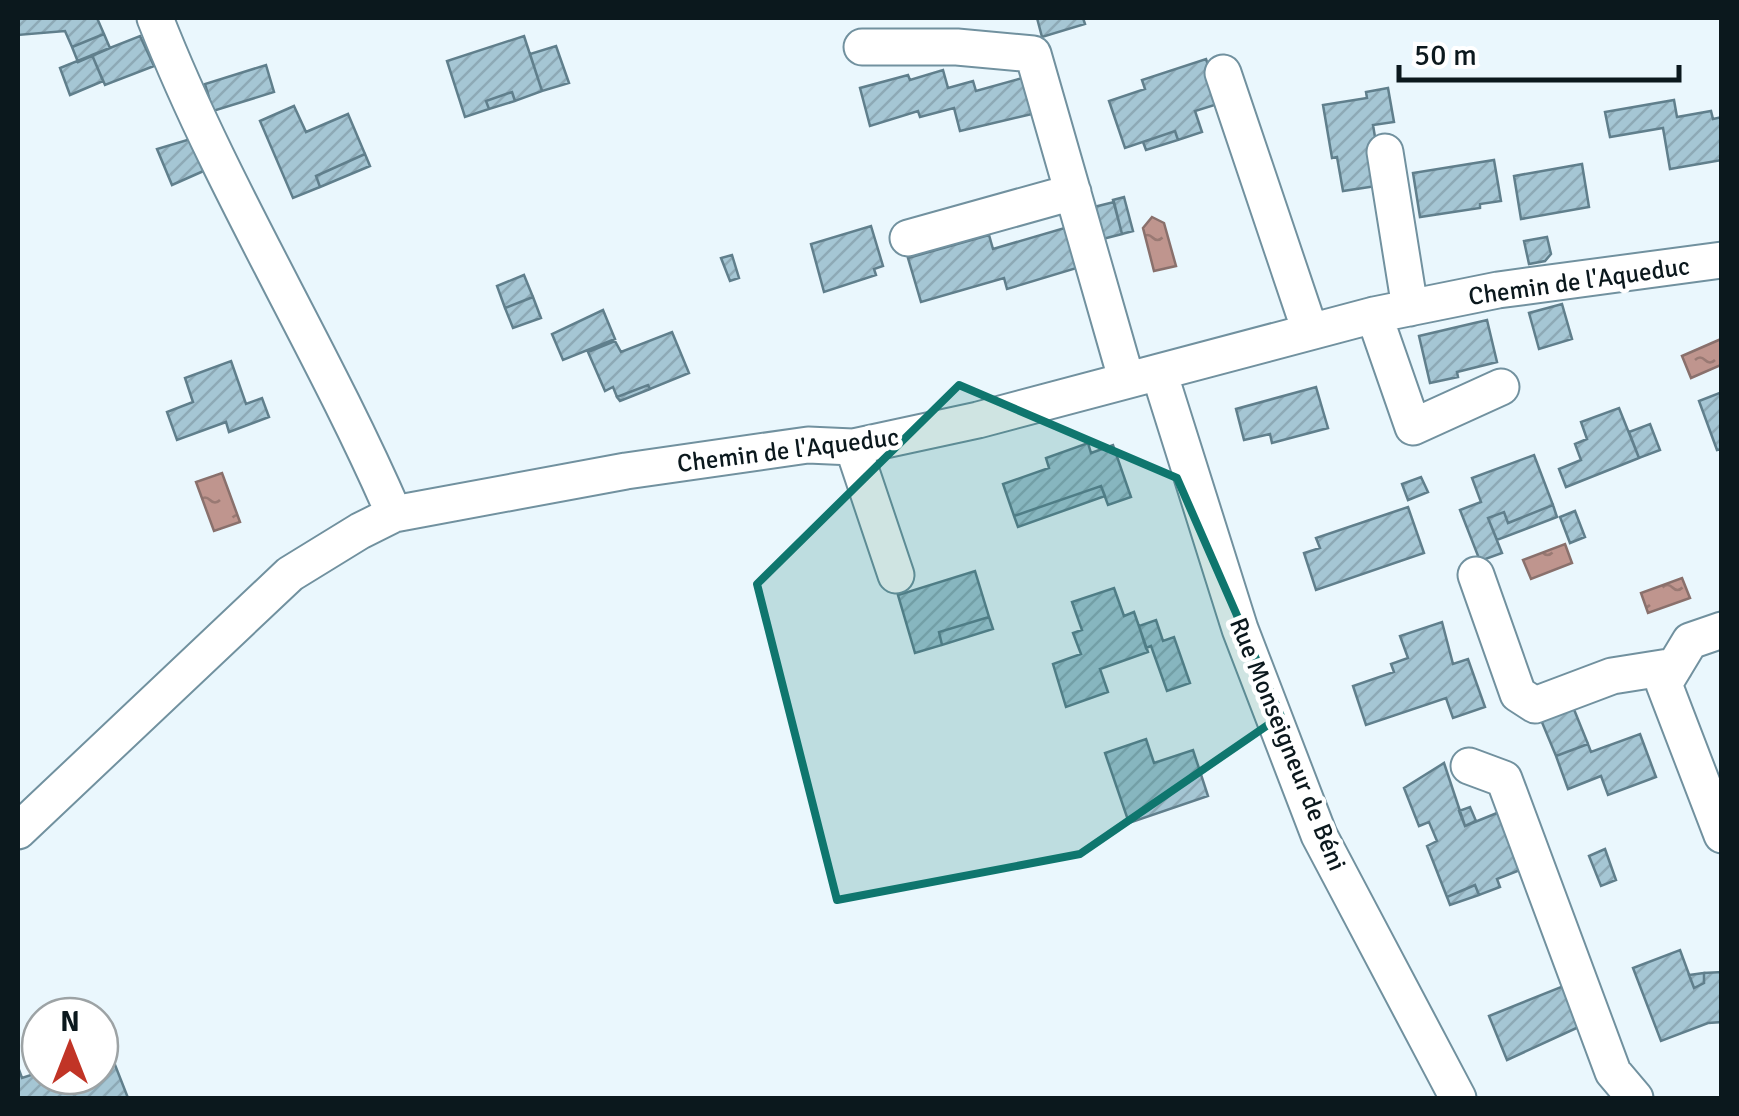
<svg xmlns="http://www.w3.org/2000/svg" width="1739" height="1116" font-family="Signika,sans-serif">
<defs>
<pattern id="water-ripples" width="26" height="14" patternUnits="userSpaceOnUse" patternTransform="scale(2.5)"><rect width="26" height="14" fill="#bf958e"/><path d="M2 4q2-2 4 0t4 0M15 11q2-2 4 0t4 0" fill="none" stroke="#997973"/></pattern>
<pattern id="building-hatch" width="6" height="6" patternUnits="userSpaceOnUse" patternTransform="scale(2.5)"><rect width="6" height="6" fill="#a5c6d4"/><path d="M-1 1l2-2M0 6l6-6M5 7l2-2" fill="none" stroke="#8da9b6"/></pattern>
</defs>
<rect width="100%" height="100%" fill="#eaf7fd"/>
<path fill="url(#water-ripples)" stroke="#89706c" stroke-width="2.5" d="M1152 217 1164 223 1176 266 1154 271 1143 228Z
M1721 339V365L1691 378 1682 356Z
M222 473 240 522 214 531 196 482Z
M1565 544 1572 563 1531 579 1523 560Z
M1682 578 1690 598 1648 613 1641 593Z"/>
<path fill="url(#building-hatch)" stroke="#607f8c" stroke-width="2.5" d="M18 18H97L104 34 72 47 65 31 18 35Z
M1037 18H1083L1085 24 1042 37Z
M104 34 110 48 78 62 72 47Z
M140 36 154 66 105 85 92 55Z
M524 36 542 91 515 101 512 92 486 101 489 109 465 117 447 61Z
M556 46 569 83 542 91 530 54Z
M92 55 103 81 70 95 60 68Z
M1206 59 1221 103 1195 111 1202 132 1178 140 1175 131 1125 148 1109 101 1145 89 1142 80Z
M266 65 274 92 213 111 205 84Z
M943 70 948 88 973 81 976 91 1026 77 1036 113 960 131 954 108 920 117 918 111 870 126 860 88 908 75 910 80Z
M1388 88 1394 122 1373 125 1383 185 1343 191 1337 157 1332 158 1323 105 1367 98 1366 92Z
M512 92 515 101 489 109 486 101Z
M1674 100 1677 117 1711 111 1713 119 1722 117V160L1670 169 1663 128 1610 137 1605 112Z
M294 106 306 132 348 114 365 154 316 176 320 187 293 198 260 121Z
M1175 131 1178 140 1146 150 1143 142Z
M194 138 208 169 172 185 157 149Z
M365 154 370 166 320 187 316 176Z
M1494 160 1501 201 1480 204V208L1420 217 1413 173Z
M1582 164 1589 207 1521 219 1514 176Z
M1124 197 1133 231 1122 234 1113 200Z
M1114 202 1122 234 1095 241 1086 209Z
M871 226 883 266 874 269 876 275 824 292 811 244Z
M1068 227 1080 267 1007 289 1004 278 921 302 908 258 989 235 993 249Z
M1547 237 1551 254 1545 261 1529 264 1524 241Z
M732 255 739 278 730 281 721 258Z
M524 275 533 297 505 308 497 286Z
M533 297 541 318 513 328 505 308Z
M1562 304 1572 339 1539 349 1529 313Z
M603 310 615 339 563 360 552 334Z
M1487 320 1497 362 1457 372 1458 377 1430 383 1419 336Z
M672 332 689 373 650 389 648 385 617 397 613 387 605 391 588 352 615 341 621 352Z
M231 361 246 404 262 398 269 417 229 432 226 422 177 440 167 412 193 402 185 378Z
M648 385 650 389 620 401 617 397Z
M1316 387 1328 428 1272 443 1270 434 1244 440 1236 409Z
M1722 392V449L1717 450 1699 401Z
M1619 408 1639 458 1566 487 1559 469 1581 460 1575 444 1587 439 1581 422Z
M1650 424 1660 450 1639 458 1629 432Z
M1088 443 1091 453 1113 445 1131 497 1108 505 1101 486 1014 516 1003 484 1049 468 1046 458Z
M1534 455 1553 505 1508 523 1504 512 1488 518 1502 553 1480 561 1460 510 1481 502 1472 478Z
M1421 477 1428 492 1408 500 1402 484Z
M1101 486 1105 496 1018 527 1014 516Z
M1553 505 1557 517 1497 540 1488 518 1504 512 1508 523Z
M1408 507 1424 553 1316 590 1304 553 1320 548 1316 538Z
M1575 511 1585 537 1570 543 1560 517Z
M975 571 989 617 939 632 942 645 915 653 898 595Z
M1114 588 1124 616 1134 612 1148 652 1100 669 1108 692 1066 707 1053 664 1081 654 1073 633 1082 630 1072 602Z
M989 617 993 629 942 645 939 632Z
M1156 620 1163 641 1174 637 1190 683 1167 691 1151 646 1146 648 1139 626Z
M1442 622 1453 664 1468 659 1485 707 1453 718 1446 698 1366 725 1353 686 1394 672 1391 664 1408 658 1400 636Z
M1573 707 1588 744 1556 756 1541 720Z
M1640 734 1656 777 1608 795 1601 776 1568 789 1556 756 1588 744 1591 752Z
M1146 739 1154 763 1193 750 1208 796 1129 823 1105 753Z
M1444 763 1465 826 1507 809 1530 866 1497 879 1500 887 1479 895 1475 885 1447 897 1427 846 1437 841 1429 822 1419 826 1404 788Z
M1470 807 1476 821 1465 826 1459 811Z
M1605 849 1616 880 1601 886 1589 856Z
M1475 885 1479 895 1450 905 1447 897Z
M1680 950 1694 988 1704 983V973L1722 972V1022L1708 1023 1661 1041 1633 968Z
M1704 973V983L1694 988 1689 975Z
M1566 985 1583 1025 1507 1060 1489 1016Z
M108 1047 128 1098H18V1067L22 1078 37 1073 41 1081 53 1076H100V1050Z"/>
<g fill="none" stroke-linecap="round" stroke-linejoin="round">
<g stroke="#71919f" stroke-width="39">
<path id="minor" d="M155 18C222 189 321 346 394 514
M862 47H957L1033 54 1126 378
M1223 73 1310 331
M1385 152 1410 308
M908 238 1073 192
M1374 315 1413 427 1501 387
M1159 372 1240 629 1319 835 1458 1098
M853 447 896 575
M1476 575 1518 694 1535 705 1612 676 1675 666
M1722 630 1690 641 1664 684 1722 835
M1469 766 1504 779 1613 1072 1635 1098
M18 831 290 574 360 531 394 514 626 471 808 445 853 447 978 420 1374 315 1498 290 1722 260"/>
</g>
<use href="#minor" stroke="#fff" stroke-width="35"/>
</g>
<path fill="#0f766e" fill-opacity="0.2" stroke="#0f766e" stroke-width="8" stroke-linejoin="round" d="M959 385 1177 478 1281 716 1080 854 837 900 757 584Z"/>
<g text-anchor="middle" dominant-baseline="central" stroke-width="9" stroke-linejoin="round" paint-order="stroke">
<g font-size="25" fill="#0b181d" stroke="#fff">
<text transform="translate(1579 281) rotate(-8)">Chemin de l'Aqueduc</text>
<text transform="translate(788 450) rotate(-7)">Chemin de l'Aqueduc</text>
<text transform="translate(1288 744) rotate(68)">Rue Monseigneur de Béni</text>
</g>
</g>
<rect width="1739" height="1116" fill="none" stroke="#0b181d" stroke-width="40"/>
<g transform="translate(70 1046)"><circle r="48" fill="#ffffff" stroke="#9da3a5" stroke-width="2.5"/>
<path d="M0-8L18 38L0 25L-18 38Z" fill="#c13426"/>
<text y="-15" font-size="28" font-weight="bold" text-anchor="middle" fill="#0b181d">N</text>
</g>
<path d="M1399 65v15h280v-15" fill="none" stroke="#0b181d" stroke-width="5"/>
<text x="1414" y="65" font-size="30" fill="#0b181d" stroke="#ffffff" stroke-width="8" paint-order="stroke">50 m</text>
</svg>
